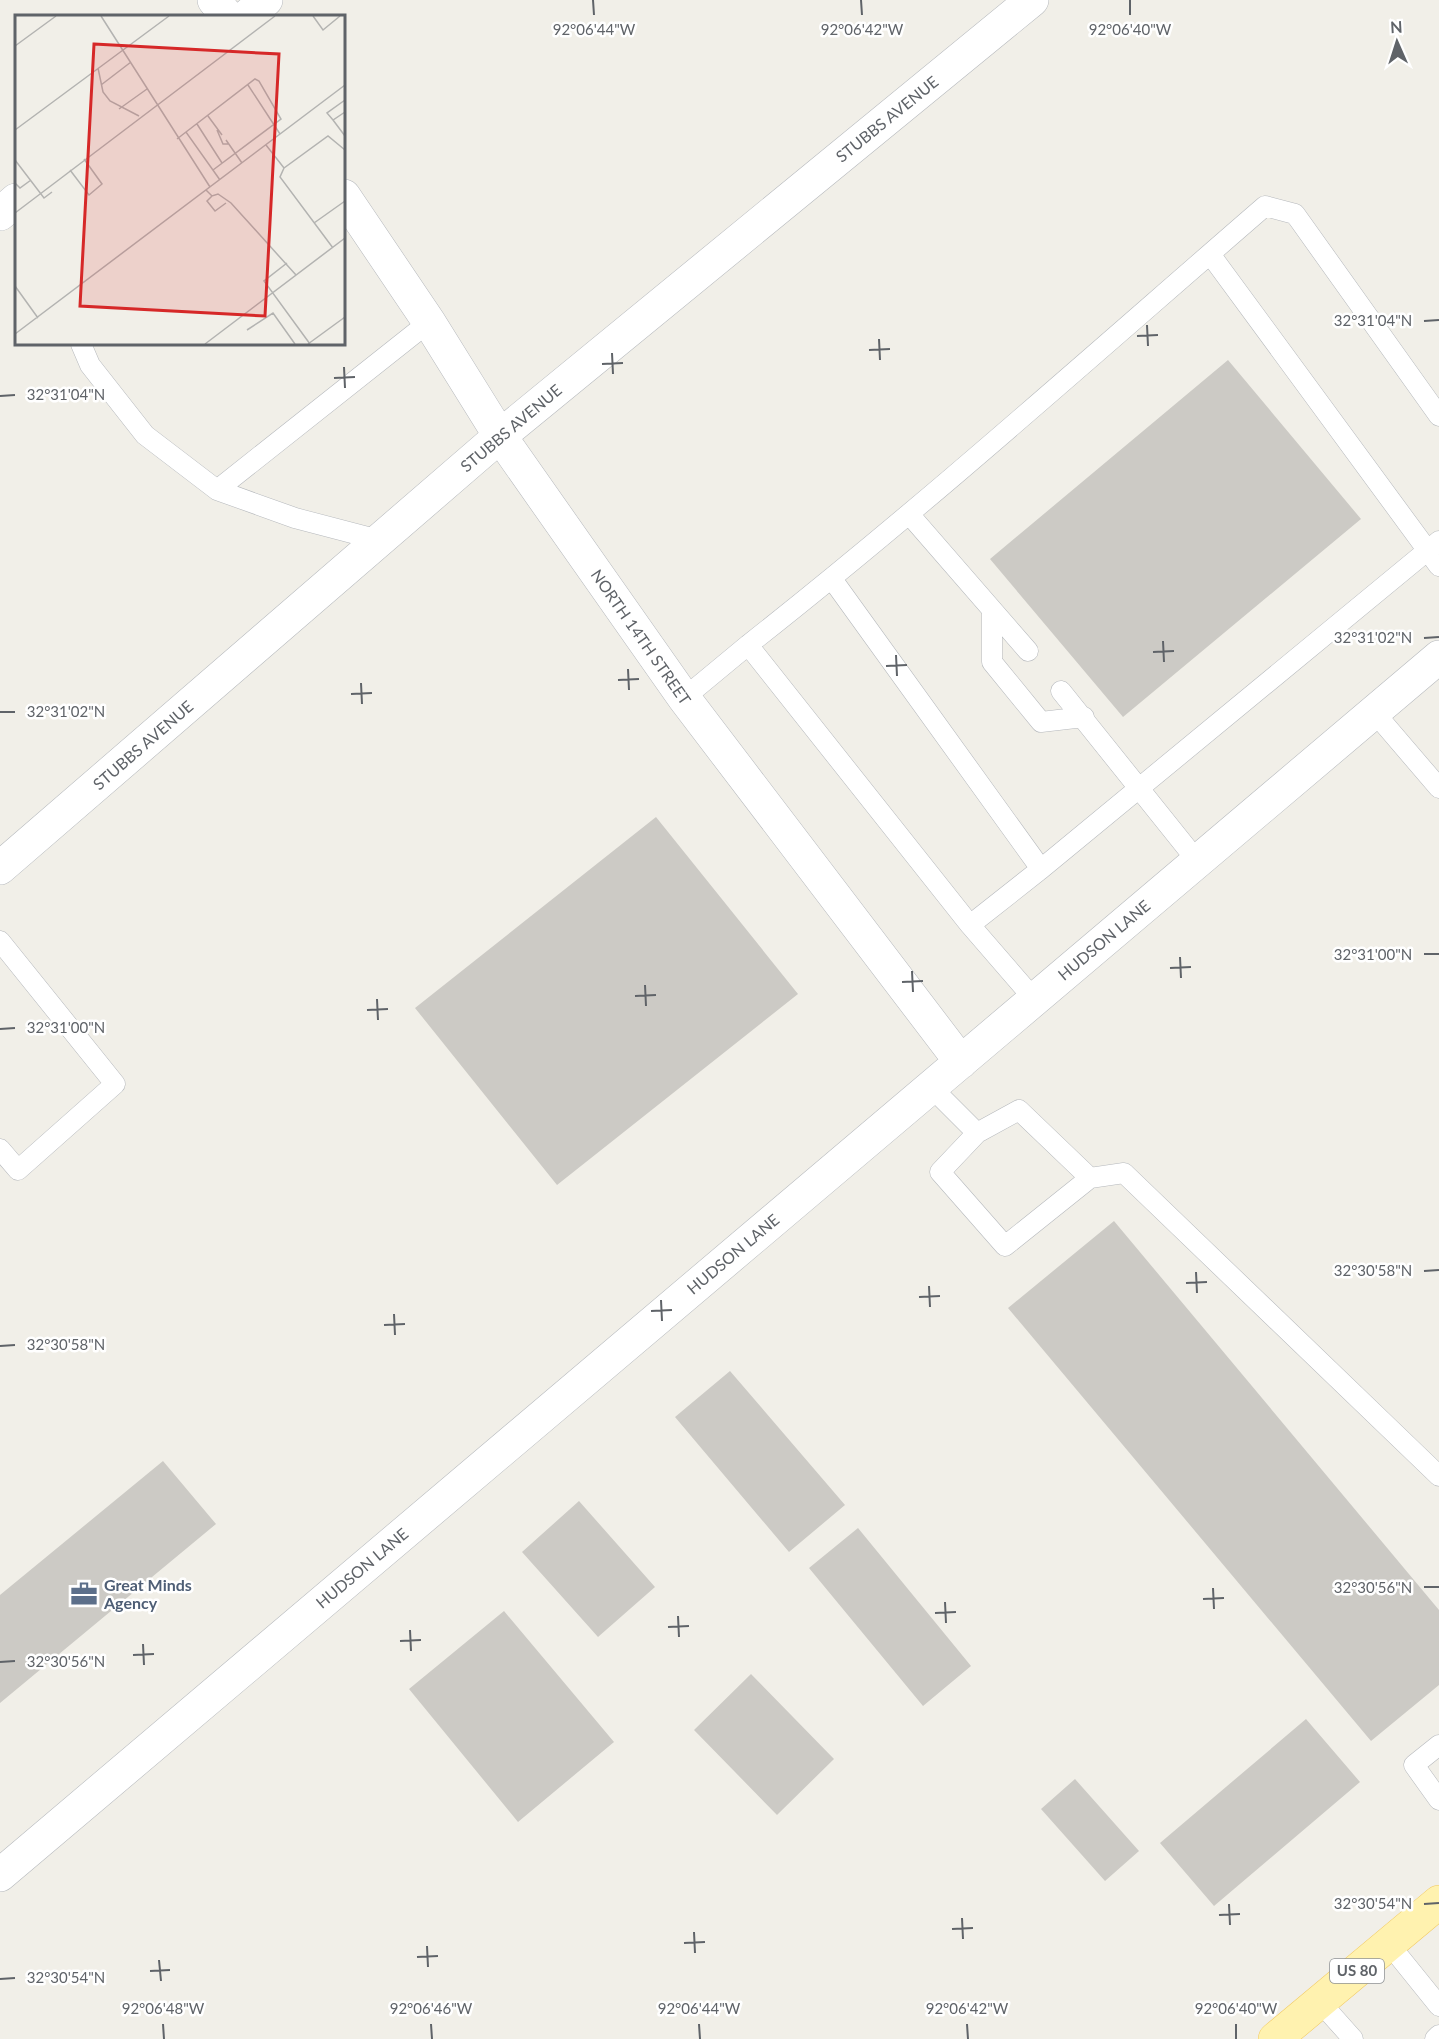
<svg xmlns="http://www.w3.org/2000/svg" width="1439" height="2039" viewBox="0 0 1439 2039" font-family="Lato,sans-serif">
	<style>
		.building { fill: #cccac5 }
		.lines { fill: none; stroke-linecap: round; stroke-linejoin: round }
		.lane-casing { stroke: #b5b8bc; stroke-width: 21 }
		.street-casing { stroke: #b5b8bc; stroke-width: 34 }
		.primary-casing { stroke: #f2c960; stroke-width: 34 }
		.lane { stroke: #fff; stroke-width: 20 }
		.street { stroke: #fff; stroke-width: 33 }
		.primary { stroke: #fff2af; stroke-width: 33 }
		.ticks { fill: none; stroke: #5f6368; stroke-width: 2 }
		.labels { text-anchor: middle; stroke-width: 5; stroke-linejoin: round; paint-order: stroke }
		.shield { fill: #fff; stroke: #8f9295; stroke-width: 1.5 }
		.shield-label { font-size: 15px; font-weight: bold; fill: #5f6368 }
		.street-label { font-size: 16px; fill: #5f6368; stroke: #fff }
		.service-label { font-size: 16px; font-weight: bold; fill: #4e5e75; stroke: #fff; text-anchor: start }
		.inset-road { fill: none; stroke: #b3b3b1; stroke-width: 1.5 }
		.view { fill: #d62828; fill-opacity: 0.15; stroke: #d62828; stroke-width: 3 }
		.inset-edge { fill: none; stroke: #5f6368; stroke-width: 3 }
		.ticks-label { font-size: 15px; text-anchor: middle; fill: #5f6368; stroke: #fff; stroke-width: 5; stroke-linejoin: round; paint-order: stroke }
	</style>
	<rect width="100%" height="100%" fill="#f1efe8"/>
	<path class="building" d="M1228,360L1361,519L1123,717L990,559Z
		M656,817L798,994L557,1185L415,1008Z
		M1114,1221L1439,1610V1685L1371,1741L1008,1308Z
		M730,1371L845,1505L789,1552L675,1417Z
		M163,1461L216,1524L0,1703V1595Z
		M579,1501L655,1587L598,1637L522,1552Z
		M858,1528L971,1666L923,1706L809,1568Z
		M504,1611L614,1742L518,1822L409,1689Z
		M751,1674L834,1759L777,1815L694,1730Z
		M1306,1719L1360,1782L1214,1906L1160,1843Z
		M1075,1779L1139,1851L1105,1881L1041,1809Z"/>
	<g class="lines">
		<defs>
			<path id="lane" d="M1210,254L1439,566
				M81,344L90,365L145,435L217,490L295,518L379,540
				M217,490L429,322
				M909,514L1028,651
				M832,579L1041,869
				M992,610V662L1041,722L1084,717
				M748,645C926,505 1094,354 1265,206L1295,214L1439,416
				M1061,691L1198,862
				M684,698L748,645L970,925L1034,999
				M1374,712L1439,788
				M970,925L1041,869L1439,541
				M0,941L115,1084L18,1170L0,1149
				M931,1087L977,1133L1019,1110L1090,1178L1124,1173L1439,1476
				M977,1133L940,1172L1005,1246L1090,1178
				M1439,1745L1414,1765L1439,1800
				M1389,1944L1439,2006
				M1320,2002L1353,2039
				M1435,2039L1439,2035"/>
			<path id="street" d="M214,0L227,16
				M247,16L266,0
				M344,196L429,322L500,436L684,698L961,1062
				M0,214L16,200
				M0,868L500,436L1032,0
				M0,1875L1439,657"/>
			<path id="primary" d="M1275,2039L1439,1902"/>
		</defs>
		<use href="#lane" class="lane-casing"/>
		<use href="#street" class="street-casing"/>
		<use href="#primary" class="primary-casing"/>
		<use href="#lane" class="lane"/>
		<use href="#street" class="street"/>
		<use href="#primary" class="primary"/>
	</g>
	<path class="ticks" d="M593,0L594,15M861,0L862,15M1130,0V15M1424,321L1439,320M1147,325L1148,346M1137,336L1158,335M879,339L880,360M869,350L890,349M612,353L613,374M602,364L623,363M344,367L345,388M334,378L355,377M0,396L15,395M1424,638L1439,637M1163,641L1164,662M1153,652L1174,651M896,655L897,676M886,666L907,665M628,669L629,690M618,680L639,679M361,683L362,704M351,694L372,693M0,712H15M1424,954H1439M1180,957L1181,978M1170,968L1191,967M912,971L913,992M902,982L923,981M645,985L646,1006M635,996L656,995M377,999L378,1020M367,1010L388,1009M0,1029L15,1028M1424,1271L1439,1270M1196,1272L1197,1293M1186,1283L1207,1282M929,1286L930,1307M919,1297L940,1296M661,1300L662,1321M651,1311L672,1310M394,1314L395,1335M384,1325L405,1324M0,1346L15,1345M1424,1587H1439M1213,1588L1214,1609M1203,1599L1224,1598M945,1602L946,1623M935,1613L956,1612M678,1616L679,1637M668,1627L689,1626M410,1630L411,1651M400,1641L421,1640M143,1644L144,1665M133,1655L154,1654M0,1662L15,1661M1229,1904L1230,1925M1424,1904L1439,1903M1219,1915L1240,1914M962,1918L963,1939M952,1929L973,1928M694,1932L695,1953M684,1943L705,1942M427,1946L428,1967M417,1957L438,1956M159,1960L161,1981M150,1971L170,1970M0,1979L15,1978M163,2024L164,2039M431,2024L432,2039M699,2024L700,2039M967,2024L968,2039M1236,2024V2039"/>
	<defs>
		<symbol id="office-bare" viewBox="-9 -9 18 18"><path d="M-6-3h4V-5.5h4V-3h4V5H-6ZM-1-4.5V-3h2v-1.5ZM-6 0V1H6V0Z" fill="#5c6f8a" stroke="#fff" stroke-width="2.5" paint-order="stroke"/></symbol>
	</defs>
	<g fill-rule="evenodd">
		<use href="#office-bare" x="65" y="1575" width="38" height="38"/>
	</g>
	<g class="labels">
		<rect class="shield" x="1330" y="1959" width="54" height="24" rx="4.5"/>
		<g class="shield-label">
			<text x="1357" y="1976">US 80</text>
		</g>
		<g class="street-label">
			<text transform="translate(887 119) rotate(-39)" y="6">STUBBS AVENUE</text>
			<text transform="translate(511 428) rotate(-40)" y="6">STUBBS AVENUE</text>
			<text transform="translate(641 637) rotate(55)" y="6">NORTH 14TH STREET</text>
			<text transform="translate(143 745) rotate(-41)" y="6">STUBBS AVENUE</text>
			<text transform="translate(1104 940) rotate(-40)" y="6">HUDSON LANE</text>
			<text transform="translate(733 1254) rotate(-40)" y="6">HUDSON LANE</text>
			<text transform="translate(362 1568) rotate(-40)" y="6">HUDSON LANE</text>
		</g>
		<g class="service-label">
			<text x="104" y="1591">Great Minds<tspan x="104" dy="18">Agency</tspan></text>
		</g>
	</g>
	<g transform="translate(15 15)">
		<rect width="330" height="330" fill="#f1efe8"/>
		<path class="inset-road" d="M86,1L195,172M298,1L308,15L325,1M0,31L41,1M83,53L88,77L95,86L124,101M86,70L116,47M233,70L265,119M330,85L312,98L318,105L330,97M104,94L132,74M193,101L207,120M318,105L330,121M182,109L207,148M0,115L154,1M202,115L208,129H214M171,117L240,64L244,66L266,104L198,155M162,124L171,117L205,165M211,125L227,148M251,130L269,153L313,121L330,135M0,145L29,183L37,177M269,153L265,162L318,233M55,155L74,180L87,169L69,144M0,168L5,173L16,165M191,175L197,181L203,179L216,188L281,260M197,181L192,186L200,196L211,188M0,198L260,1M299,208L330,186M272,248L249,266L295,329M0,271L23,303M232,315L258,298L280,329M0,319L330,70M190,329L330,223M293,329L330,302"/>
		<path class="view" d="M79,29L264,39L250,301L65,291Z"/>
		<rect width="330" height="330" class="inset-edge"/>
	</g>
	<g class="ticks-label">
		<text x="594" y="35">92°06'44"W</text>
		<text x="862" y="35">92°06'42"W</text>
		<text x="1130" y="35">92°06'40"W</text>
		<text x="1373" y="326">32°31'04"N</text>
		<text x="66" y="400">32°31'04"N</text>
		<text x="1373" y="643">32°31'02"N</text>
		<text x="66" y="717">32°31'02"N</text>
		<text x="1373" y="960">32°31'00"N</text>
		<text x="66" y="1033">32°31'00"N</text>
		<text x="1373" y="1276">32°30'58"N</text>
		<text x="66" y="1350">32°30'58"N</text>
		<text x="1373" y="1593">32°30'56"N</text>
		<text x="66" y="1667">32°30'56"N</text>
		<text x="1373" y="1909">32°30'54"N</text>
		<text x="66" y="1983">32°30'54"N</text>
		<text x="163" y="2014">92°06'48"W</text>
		<text x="431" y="2014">92°06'46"W</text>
		<text x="699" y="2014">92°06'44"W</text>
		<text x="967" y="2014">92°06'42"W</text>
		<text x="1236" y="2014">92°06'40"W</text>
	</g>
	<g transform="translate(1397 42) rotate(357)" stroke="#ffffff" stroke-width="4.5" paint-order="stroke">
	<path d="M0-4.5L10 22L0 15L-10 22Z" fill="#5f6368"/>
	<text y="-9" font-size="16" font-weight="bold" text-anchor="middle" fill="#5f6368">N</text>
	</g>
</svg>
